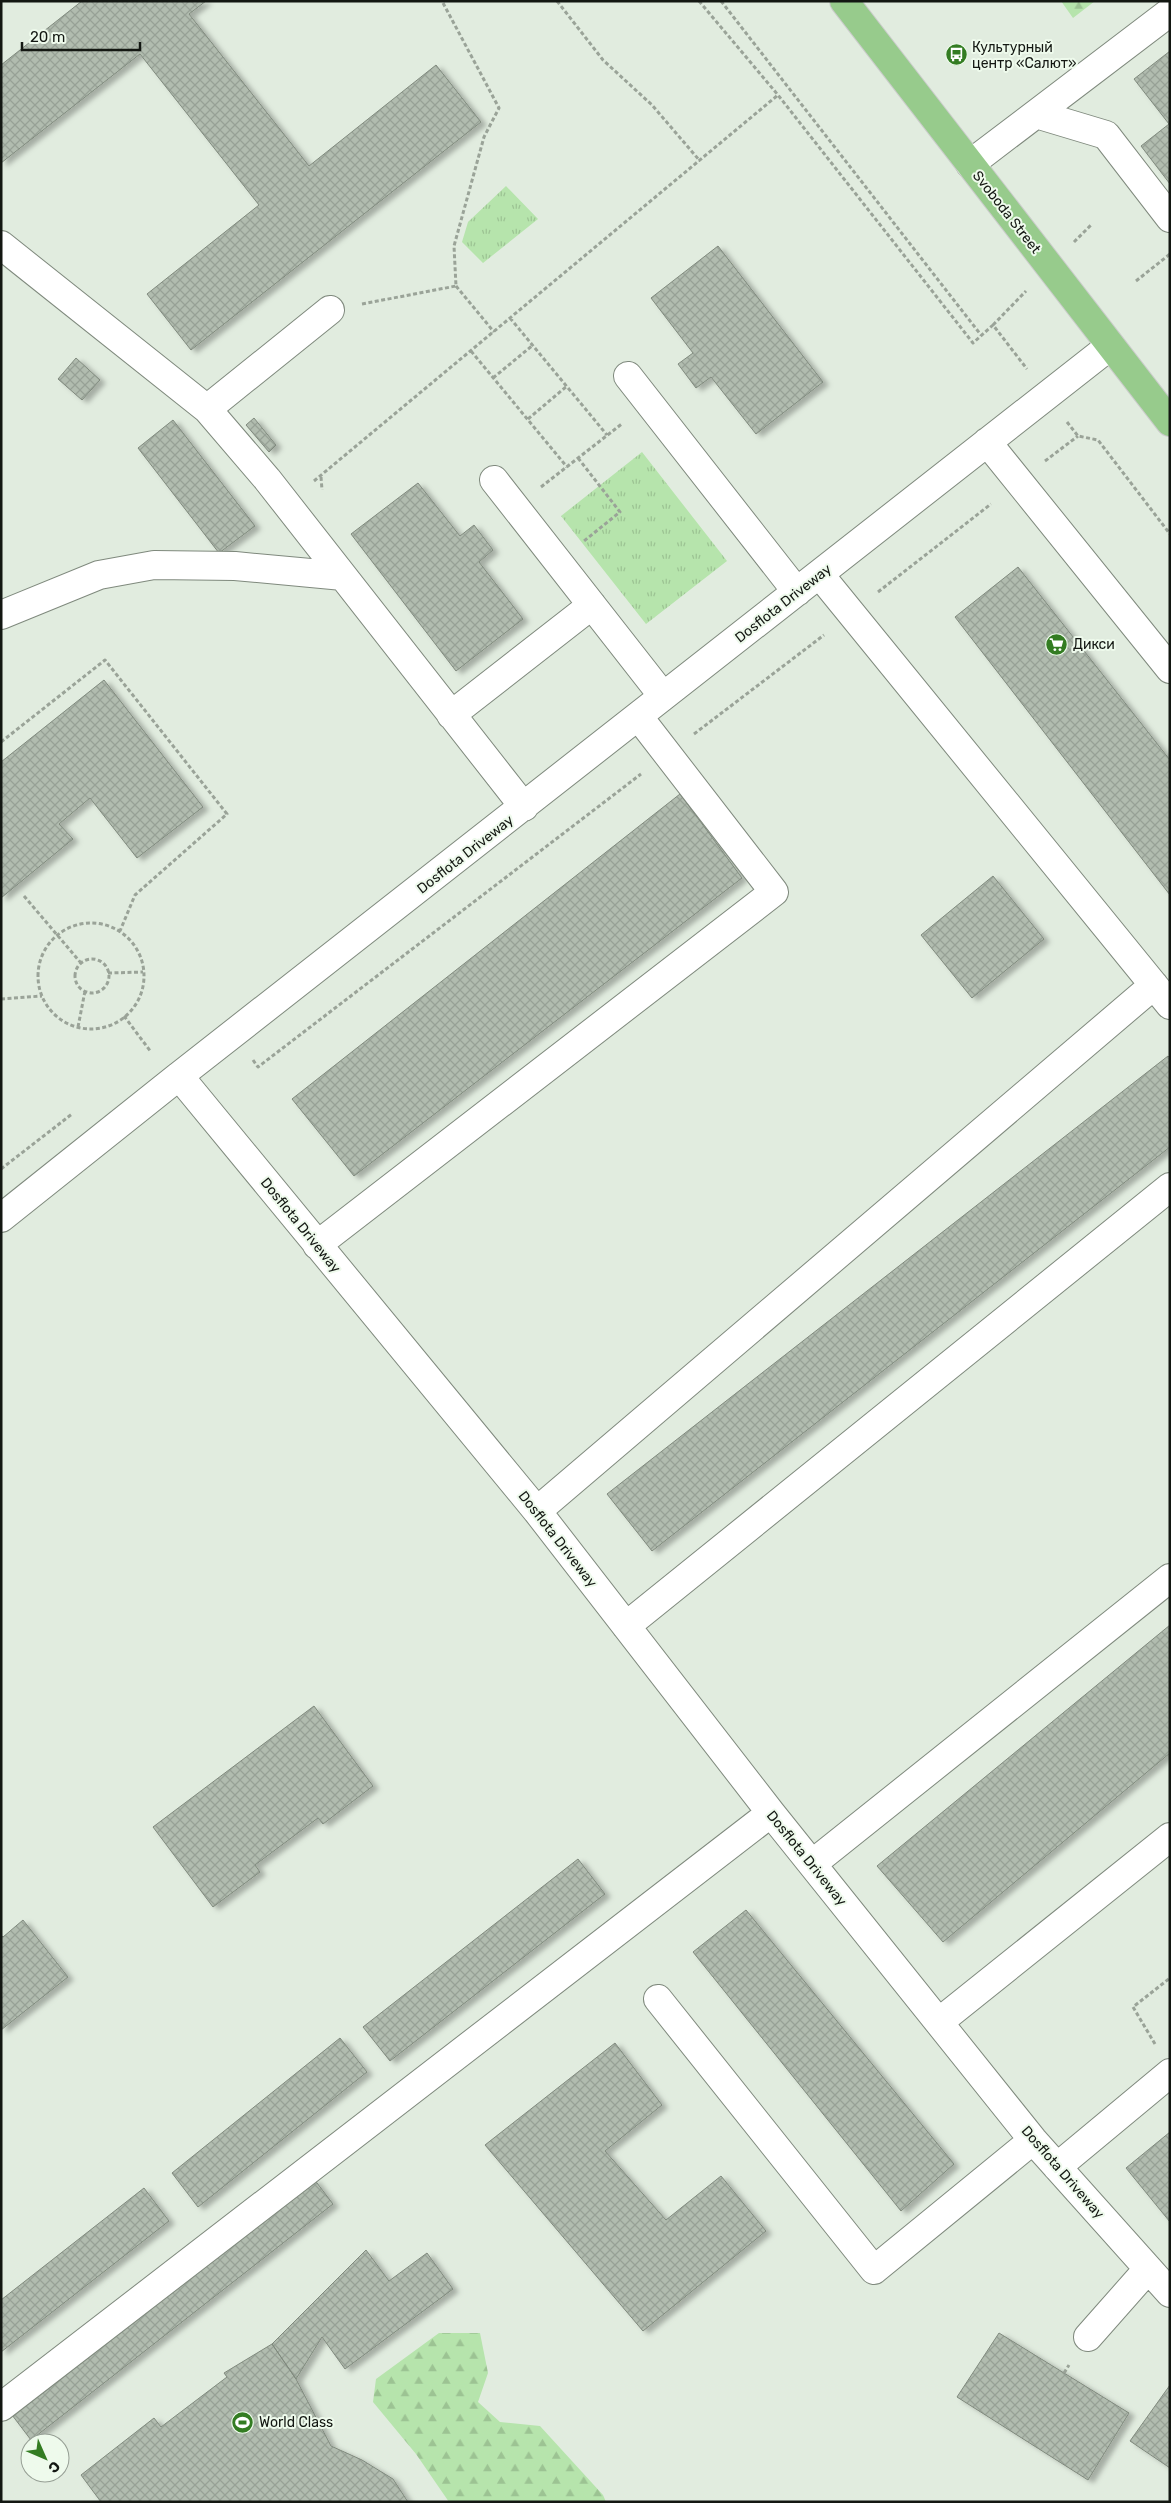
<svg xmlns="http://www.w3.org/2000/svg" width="1171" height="2503" viewBox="0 0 1171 2503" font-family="Rubik,sans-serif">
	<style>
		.grass { fill: url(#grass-tufts) }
		.forest { fill: url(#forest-firs) }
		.building { fill: url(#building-cross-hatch); stroke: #808a7e; filter: url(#shadow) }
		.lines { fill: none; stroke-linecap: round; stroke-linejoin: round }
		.minor-casing { stroke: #7f897d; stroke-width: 30 }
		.major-casing { stroke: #cbcccb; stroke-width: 30 }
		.path { stroke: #9aa398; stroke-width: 3; stroke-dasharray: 4 2.5; stroke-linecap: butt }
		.minor { stroke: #fff; stroke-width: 28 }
		.major { stroke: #97cb8c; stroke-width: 28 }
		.labels { text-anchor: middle; stroke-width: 4; stroke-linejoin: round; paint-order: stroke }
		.poi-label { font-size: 14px; fill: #131712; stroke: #eefaec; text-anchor: start }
		.street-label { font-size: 14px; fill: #131712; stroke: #eefaec }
	</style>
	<defs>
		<pattern id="grass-tufts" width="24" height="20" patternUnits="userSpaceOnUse" patternTransform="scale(1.25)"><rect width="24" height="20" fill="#b6e4ac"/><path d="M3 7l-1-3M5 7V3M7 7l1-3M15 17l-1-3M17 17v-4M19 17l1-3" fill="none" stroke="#9cc393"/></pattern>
		<pattern id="forest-firs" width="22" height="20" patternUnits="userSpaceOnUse" patternTransform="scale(1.25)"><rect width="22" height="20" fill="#b6e4ac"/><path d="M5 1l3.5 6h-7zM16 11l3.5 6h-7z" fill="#9cc393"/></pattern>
		<pattern id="building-cross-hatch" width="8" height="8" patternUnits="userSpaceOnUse" patternTransform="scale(1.25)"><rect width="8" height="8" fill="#b1bcaf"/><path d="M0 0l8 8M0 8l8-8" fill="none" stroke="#97a196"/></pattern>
		<filter id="shadow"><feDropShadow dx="5.5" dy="3" stdDeviation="2.5" flood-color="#0004"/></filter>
	</defs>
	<rect width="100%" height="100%" fill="#e1ecdf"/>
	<path class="grass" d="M506,186L538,219L483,263L462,242L468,222Z
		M642,452L727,561L646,624L561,516Z"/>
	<path class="forest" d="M1061,1H1095L1073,18Z
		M439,2333H480L488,2373L478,2402L500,2422L540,2426L603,2495L606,2502H449L416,2454L373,2402L376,2379Z"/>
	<path class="building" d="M82,1H206L189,14L309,166L436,65L481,122L191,350L147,294L259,205L140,54L1,163V65Z
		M1170,51V184L1141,146L1169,124L1134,79Z
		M718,246L823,382L756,434L711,377L696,388L678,364L693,353L651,298Z
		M76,358L100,380L82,400L58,379Z
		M254,418L276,445L269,452L246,425Z
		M173,420L255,526L219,553L138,448Z
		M418,483L460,536L474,525L493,550L479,562L523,619L456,671L351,534Z
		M1018,567L1170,760V895L955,617Z
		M104,680L203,807L137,858L90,798L59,824L73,839L1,898V762Z
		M680,794L742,878L354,1176L292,1099Z
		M993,876L1044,939L972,998L921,935Z
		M1168,1056L1170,1058V1147L652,1551L607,1494Z
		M1170,1625V1753L943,1942L877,1866Z
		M314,1706L373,1786L323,1824L318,1818L255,1865L260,1872L213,1907L153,1827Z
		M578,1859L605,1894L390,2061L363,2027Z
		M746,1910L954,2164L901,2211L693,1952Z
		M23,1920L68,1977L1,2030V1935L3,1937Z
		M340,2038L367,2072L198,2207L172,2173Z
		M615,2043L662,2105L605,2151L666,2220L721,2176L766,2231L643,2331L485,2145Z
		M1170,2132V2222L1126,2168Z
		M314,2179L333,2204L31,2440L12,2415Z
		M144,2188L169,2221L1,2352V2300Z
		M366,2250L389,2281L427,2253L453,2289L345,2369L322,2337L296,2379L272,2344Z
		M999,2333L1129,2413L1088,2480L957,2397Z
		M272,2344L296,2379L331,2446L362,2460L393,2479L408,2502H101L81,2475L154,2418L161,2427L227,2377L224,2373Z
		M1170,2385V2468L1130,2441Z"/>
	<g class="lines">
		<defs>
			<path id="minor" d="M1036,114L1106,135L1170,218
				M970,164L1170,12
				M1,245L207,409L267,479L524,807
				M1110,346L179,1076L537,1511L771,1813L1033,2140L1170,2293
				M628,376L797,592
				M207,409L330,310
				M987,442L1170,669
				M494,480L663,696
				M820,575L1170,1005
				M1,615L99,575L154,565L235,566L343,576
				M451,715L592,605
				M1,1218L179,1076
				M317,1245L774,892L638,716
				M537,1511L1154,985
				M626,1626L1170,1187
				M812,1864L1170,1578
				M658,1999L874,2270L1033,2140
				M939,2022L1170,1837
				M1057,2167L1170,2073
				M1088,2337L1148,2269
				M1,2407L771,1813"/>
			<path id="major" d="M844,1L1170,422"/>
		</defs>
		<use href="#minor" class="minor-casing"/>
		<use href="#major" class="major-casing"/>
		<path class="path" d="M557,1L603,60L652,105L700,161
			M699,1L778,95L973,343L993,325L1027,369
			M721,1L981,335
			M1074,242L1091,225
			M1136,281L1170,254
			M456,286L494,332
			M362,304L456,286L454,246L484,137L499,108L442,1
			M510,318L607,435
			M993,325L1026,291
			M471,351L567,467
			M493,378L533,345
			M528,419L567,386
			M1067,422L1078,436L1098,440L1170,534
			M578,458L620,512L584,541
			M1045,461L1078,436
			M321,477L322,490
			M314,481L778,95
			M541,487L623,423
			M878,592L991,504
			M694,734L824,635
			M1,742L105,660L227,814L135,895L120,931
			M24,896L81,963
			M38 976a53 53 0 1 1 106 0a53 53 0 1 1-106 0Z
			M75 976a17 17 0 1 1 34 0a17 17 0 1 1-34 0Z
			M108,973L143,972
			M1,999L42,996
			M124,1016L151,1052
			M78,1027L85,991
			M253,1060L258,1067L641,774
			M1,1169L72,1114
			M1155,2044L1133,2007L1170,1978
			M1064,2373L1069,2365"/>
		<use href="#minor" class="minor"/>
		<use href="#major" class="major"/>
	</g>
	<defs>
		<symbol id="bus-disc" viewBox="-11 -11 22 22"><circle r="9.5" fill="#337c22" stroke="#eefaec"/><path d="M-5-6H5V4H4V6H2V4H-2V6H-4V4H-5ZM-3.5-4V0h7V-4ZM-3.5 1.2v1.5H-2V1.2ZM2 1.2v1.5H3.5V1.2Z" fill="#fff"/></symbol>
		<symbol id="supermarket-disc" viewBox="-11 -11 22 22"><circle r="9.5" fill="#337c22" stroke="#eefaec"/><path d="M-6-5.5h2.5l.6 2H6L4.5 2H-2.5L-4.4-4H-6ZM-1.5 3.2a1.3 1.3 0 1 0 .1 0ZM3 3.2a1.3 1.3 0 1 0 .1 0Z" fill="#fff"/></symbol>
		<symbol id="stadium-disc" viewBox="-11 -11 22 22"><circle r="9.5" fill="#337c22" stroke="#eefaec"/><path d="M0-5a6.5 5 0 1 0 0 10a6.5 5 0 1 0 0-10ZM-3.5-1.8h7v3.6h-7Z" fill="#fff"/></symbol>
	</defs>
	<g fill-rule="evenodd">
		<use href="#bus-disc" x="944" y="42" width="25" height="25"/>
		<use href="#supermarket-disc" x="1044" y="632" width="25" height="25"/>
		<use href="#stadium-disc" x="230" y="2410" width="25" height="25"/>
	</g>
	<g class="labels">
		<g class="poi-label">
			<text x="972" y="52">Культурный<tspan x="972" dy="16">центр «Салют»</tspan></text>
			<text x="1073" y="649">Дикси</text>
			<text x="259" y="2427">World Class</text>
		</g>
		<g class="street-label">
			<text transform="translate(1007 212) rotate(52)" y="5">Svoboda Street</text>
			<text transform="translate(783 603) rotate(-38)" y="5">Dosflota Driveway</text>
			<text transform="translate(465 854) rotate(-38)" y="5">Dosflota Driveway</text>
			<text transform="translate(301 1225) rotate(51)" y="5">Dosflota Driveway</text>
			<text transform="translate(558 1539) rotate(52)" y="5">Dosflota Driveway</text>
			<text transform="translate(807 1858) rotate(51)" y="5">Dosflota Driveway</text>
			<text transform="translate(1063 2172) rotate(49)" y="5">Dosflota Driveway</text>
		</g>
	</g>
	<rect width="1171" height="2503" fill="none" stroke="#131712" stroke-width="5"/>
	<g transform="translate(45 2458) rotate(135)"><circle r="24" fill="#eefaec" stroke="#969f95"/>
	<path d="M0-4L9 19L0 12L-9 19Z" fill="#337c22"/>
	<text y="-8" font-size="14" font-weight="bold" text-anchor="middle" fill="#131712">С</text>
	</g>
	<path d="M22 42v8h118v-8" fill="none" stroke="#131712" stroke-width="2.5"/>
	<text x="30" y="42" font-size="15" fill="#131712" stroke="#eefaec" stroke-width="4" paint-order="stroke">20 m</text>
</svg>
